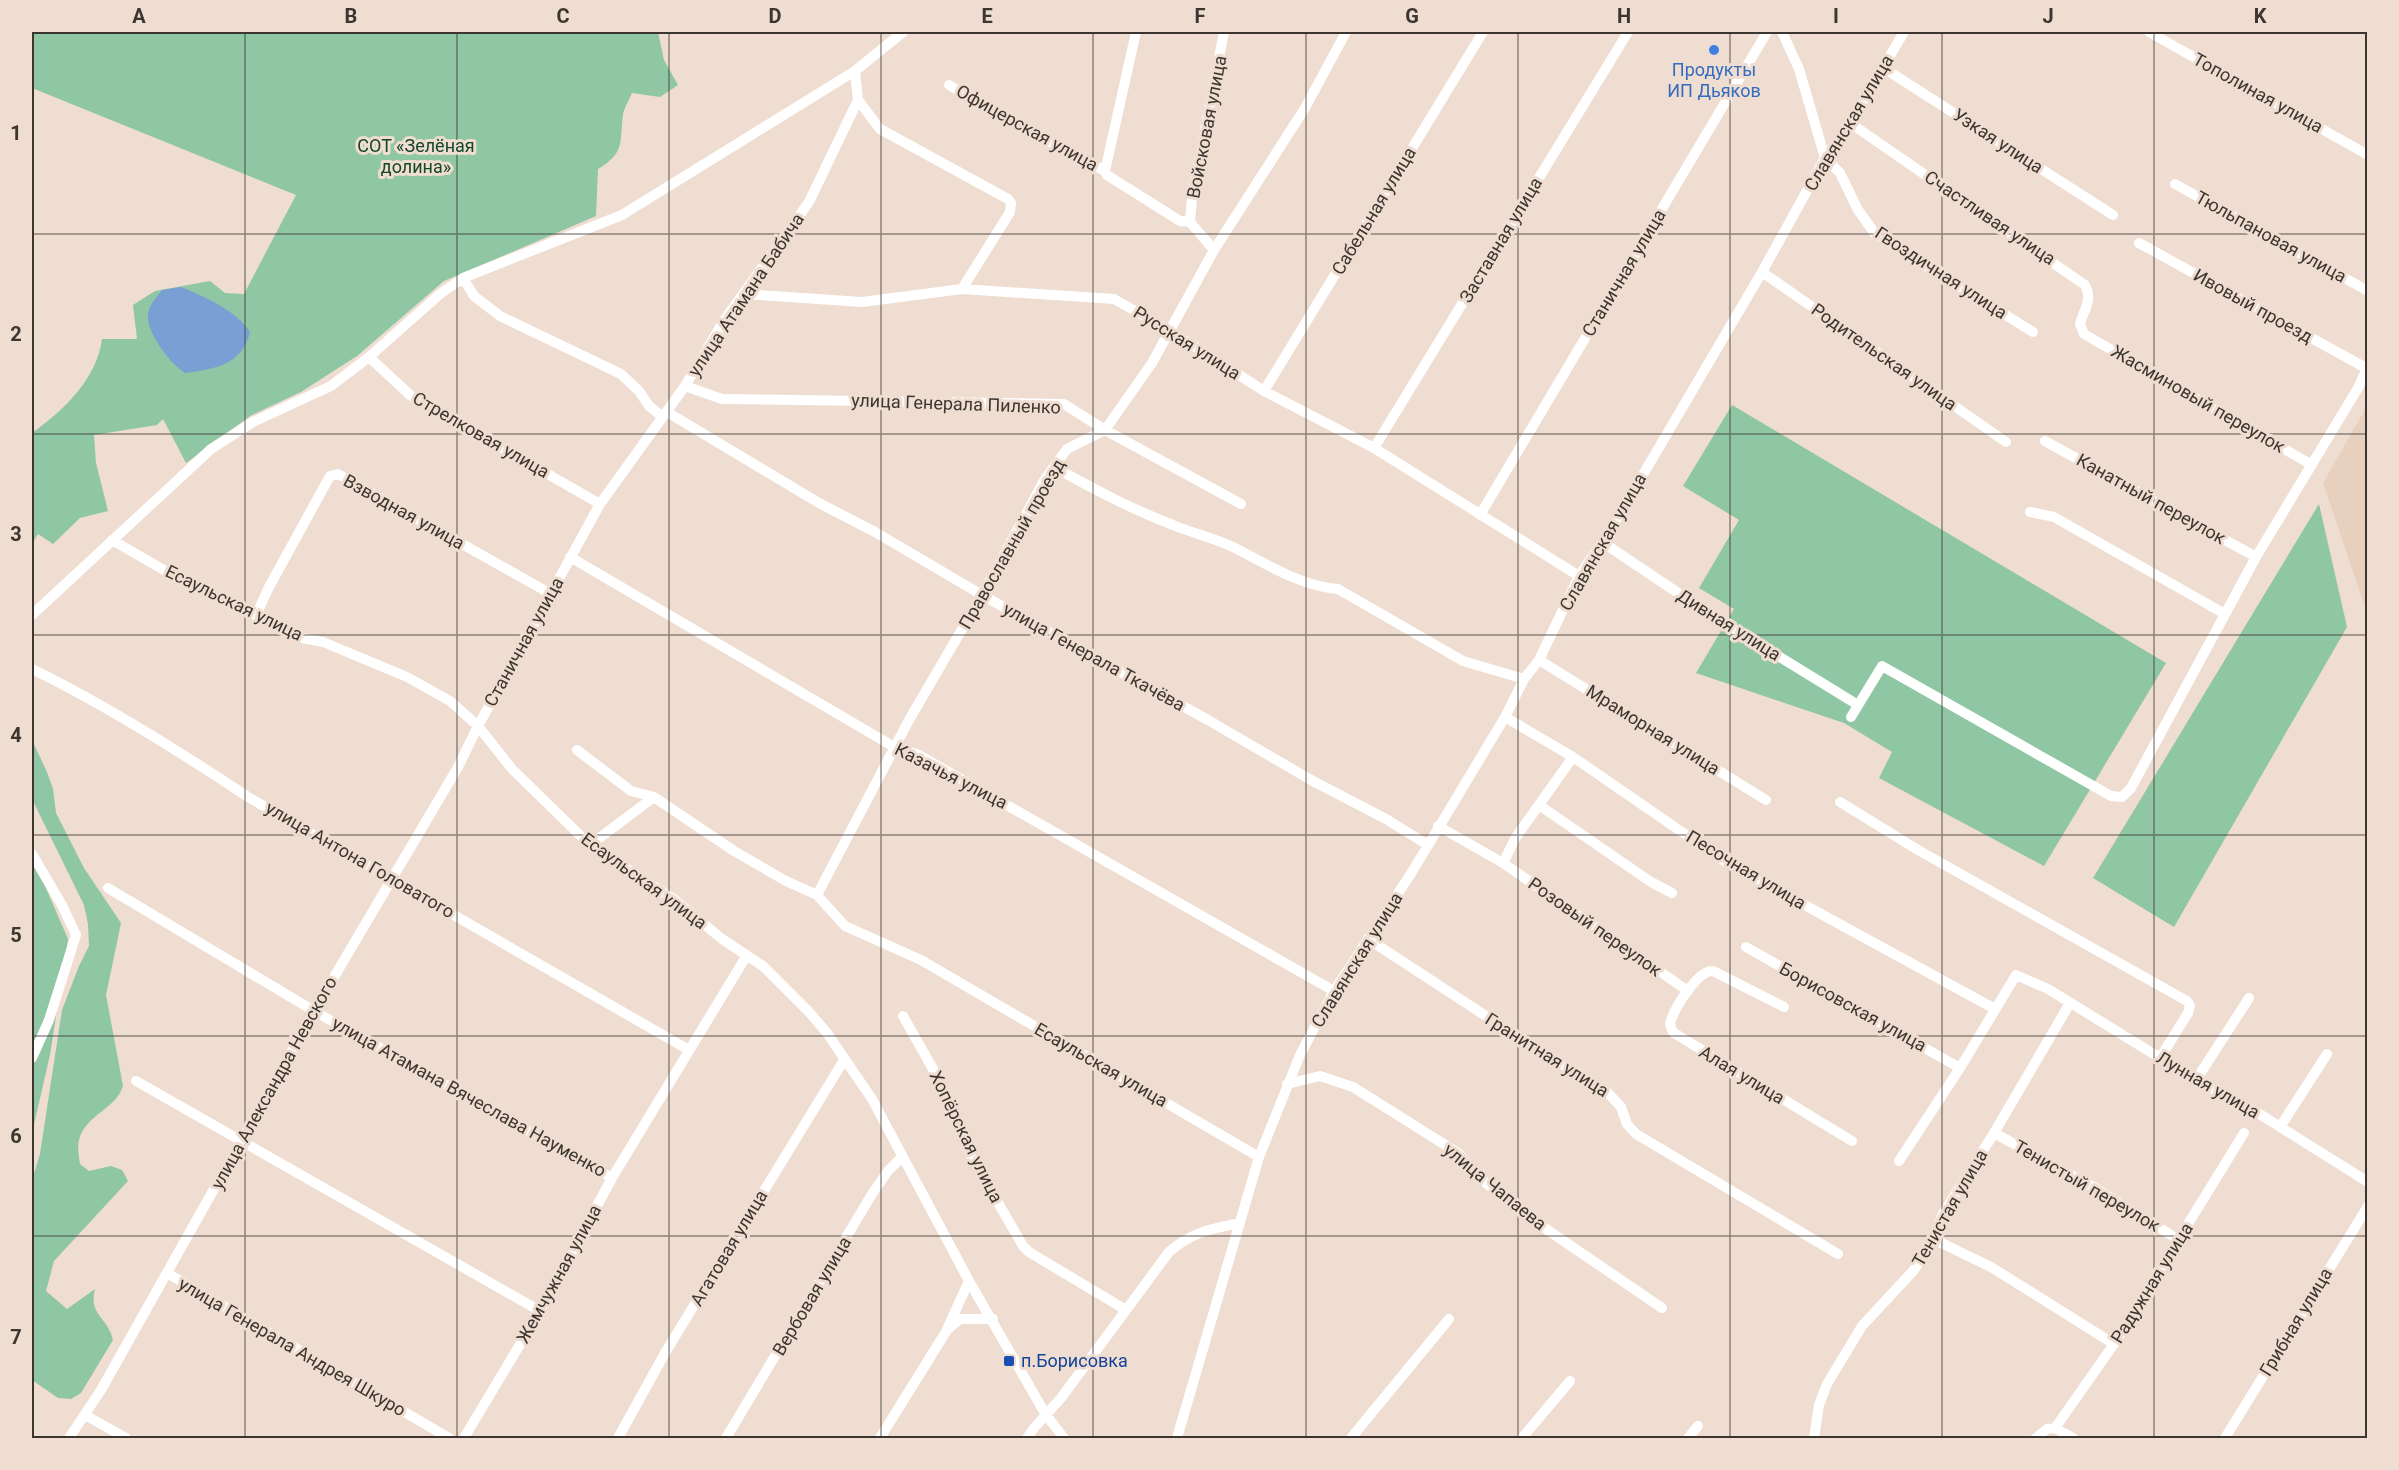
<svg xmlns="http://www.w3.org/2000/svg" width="2399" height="1470" viewBox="0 0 2399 1470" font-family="Roboto,sans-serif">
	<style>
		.built { fill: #e7d0be }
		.green { fill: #8fc6a3 }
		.water { fill: #7a9fd5 }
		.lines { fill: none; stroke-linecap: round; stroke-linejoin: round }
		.minor { stroke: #fff; stroke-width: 10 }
		.grid { fill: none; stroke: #3c3530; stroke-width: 1.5; stroke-opacity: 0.55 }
		.shop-dot { fill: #3f7fe0; stroke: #eeddd0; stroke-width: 2 }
		.transit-dot { fill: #1a4fb4; stroke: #eeddd0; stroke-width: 2 }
		.labels { text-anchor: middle; stroke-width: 6; stroke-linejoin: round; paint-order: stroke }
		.shop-label { font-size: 18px; fill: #366cbe; stroke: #eeddd0 }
		.street-label { font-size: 18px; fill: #3c3530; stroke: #eeddd0 }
		.park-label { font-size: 18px; fill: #13462b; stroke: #eeddd0 }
		.transit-label { font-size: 18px; fill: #164399; stroke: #eeddd0; text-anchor: start }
		.neatline { fill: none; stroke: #3c3530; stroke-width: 2 }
		.grid-label { font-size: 20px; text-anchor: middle; font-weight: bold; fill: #3c3530 }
	</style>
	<rect width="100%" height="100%" fill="#eeddd0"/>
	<path class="built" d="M2367,406V607L2364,604L2323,483Z"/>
	<path class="green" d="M32,32H658L664,60L678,85L660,97L632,93C629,100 624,108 623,115C619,143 626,152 598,169L596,216L444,281L357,356L301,392L250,416L186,463L163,419L157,425L94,435L96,463L108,511L80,518L53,544L38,534L32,544V433C63,411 97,379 102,339H137L133,305L155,291L210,281L225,293L244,294L296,195L32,88Z
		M1732,405L2166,663L2044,866L1879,778L1892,752L1844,723L1696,673L1734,609L1699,588L1739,520L1683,486Z
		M2319,504L2347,627L2174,927L2093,878Z
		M32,740L47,772L53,789L56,813L84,868L121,923L106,995L123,1086C116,1109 85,1115 79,1140C77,1147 79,1157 80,1164L89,1171L111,1166L122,1170L128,1181L54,1261L46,1291L67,1309L95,1289C88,1315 108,1317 113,1340L81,1393L71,1399L58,1398L32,1380V1180L40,1154L62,1010L79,966L89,946L88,924L84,905L32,799Z
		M32,856L68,939L50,1055L32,1133Z"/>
	<path class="water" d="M181,287C204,296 237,311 250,332C242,365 215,369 185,373C171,364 146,333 148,314C149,305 157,297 162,290Z"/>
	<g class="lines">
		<path class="minor" d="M1782,32L1799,69L1825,158L1840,173L1858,210L1876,235L2033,332
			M2149,32L2368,155
			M1882,67L2113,215
			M949,85L1055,146L1105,171L1107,175L1180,221L1190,222
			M858,100L880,129L1008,199L1011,203L1010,212L962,289
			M1850,123L2085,285C2093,300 2084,309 2080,324L2084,334L2312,465
			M1105,171L1136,32
			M2175,184L2368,291
			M2139,243L2366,368
			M1214,250L1190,222L1192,197L1224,32
			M1762,272L2006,442
			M463,278L474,296L500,316L621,374L639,391L649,406L663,417
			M744,294L862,302L962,289L1114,299L1169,330L1264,391L1374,448L1579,576
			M369,357L410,395L600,504
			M685,386L722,399L1064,404L1105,430L1241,504
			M1264,391L1483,32
			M667,412L819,503L875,532L982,595L1208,720L1311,780L1386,819L1428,845
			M2045,441L2256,557
			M1374,448L1628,32
			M1054,467C1092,488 1131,509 1173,525C1192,533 1214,538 1233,547C1267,564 1300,586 1338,589L1463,661L1524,679
			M2030,512L2054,517L2225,614
			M1480,515L1767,32
			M112,540L181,580L302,638L323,642L407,677L450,701L478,726L512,769L590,845L675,900L722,939L763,966L809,1012L827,1033L872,1099L969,1281L1046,1415L1064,1438
			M1602,542L1705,611L1858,705
			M570,557L896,748L917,754L1334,991
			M32,615L211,449L253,422L331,386L369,357L440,294L463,278L622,215L855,71L903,32
			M256,615L269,587L330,476L338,474L551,594
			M1539,660L1766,800
			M32,669C106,705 179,751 248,797L689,1050
			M1505,717L1573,757L1724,861L1995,1009
			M1851,717L1882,666L2111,796L2122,797L2131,788L2256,557L2358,388L2368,366
			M577,750L631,791L654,797L734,851L786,881L817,895L845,926L921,960L1259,1157
			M1840,802L1918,850L2187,1001L2190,1006L2188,1013L2160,1058
			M1539,805L1651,882L1672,893
			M1438,826L1503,863L1516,837L1573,757
			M590,845L654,797
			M32,854L62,905L76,935L49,1020L32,1058
			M1503,863L1688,991
			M108,888L314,1011L612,1178
			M817,895L909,720L982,595L1045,479L1067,449L1105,430L1152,363L1214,250L1305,108L1346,32
			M1368,939L1515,1035L1607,1092L1621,1107L1627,1124L1636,1134L1838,1254
			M1746,947L1960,1068
			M1784,1007L1713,971C1698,970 1676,1006 1671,1020C1669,1025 1671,1029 1674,1033L1852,1141
			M903,1016L942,1085L971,1156L1023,1246L1029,1252L1126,1310
			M2196,1080L2249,998
			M136,1081L540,1311
			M1287,1084L1320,1076L1353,1087L1458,1153L1481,1179L1527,1216L1662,1308
			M2280,1127L2327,1054
			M1994,1133L2095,1188L2179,1240
			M1899,1161L1960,1068L2016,975L2048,989L2196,1080L2258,1113L2368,1182
			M1933,1239L1991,1267L2114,1344
			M167,1273L449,1438
			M948,1327L969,1281
			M85,1415L126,1438
			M2055,1428L2114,1344L2244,1133
			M2055,1428L2073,1438
			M69,1438L101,1390L314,1011L458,767L478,726L600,504L685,386L723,322L809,202L858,100L855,71
			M464,1438L540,1311L612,1178L747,955
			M618,1438L665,1353L844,1060
			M726,1438L872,1194L888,1171L902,1157
			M880,1438L947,1330L960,1319H993
			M1027,1438L1034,1428L1061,1398L1169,1252C1192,1232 1211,1229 1240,1223
			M1177,1438L1259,1157L1300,1055L1334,991L1412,872L1505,717L1524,679L1539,660L1579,576L1614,524L1762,272L1825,158L1850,123L1904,32
			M1351,1438L1449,1319
			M1522,1438L1570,1381
			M1688,1438L1698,1426
			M1814,1438L1819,1405L1827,1384L1862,1326L1913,1271L1927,1251L1943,1214L1994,1133L2070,1003
			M2036,1438L2047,1429L2055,1428
			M2225,1438L2368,1206"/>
	</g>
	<path class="grid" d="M245,32V1438M457,32V1438M669,32V1438M881,32V1438M1093,32V1438M1306,32V1438M1518,32V1438M1730,32V1438M1942,32V1438M2154,32V1438M32,234H2368M32,434H2368M32,635H2368M32,835H2368M32,1036H2368M32,1236H2368"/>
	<circle class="shop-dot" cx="1714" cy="50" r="6"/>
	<rect class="transit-dot" x="1003" y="1355" width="12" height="12" rx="3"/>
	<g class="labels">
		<g class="shop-label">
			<text x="1714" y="76">Продукты<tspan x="1714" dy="21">ИП Дьяков</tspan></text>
		</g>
		<g class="street-label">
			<text transform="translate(2258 93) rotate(29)" y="6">Тополиная улица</text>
			<text transform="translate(1849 123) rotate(-59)" y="6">Славянская улица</text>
			<text transform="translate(1207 127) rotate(-79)" y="6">Войсковая улица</text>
			<text transform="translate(1027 128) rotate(29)" y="6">Офицерская улица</text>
			<text transform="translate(1998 141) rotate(33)" y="6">Узкая улица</text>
			<text transform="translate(1374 211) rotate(-59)" y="6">Сабельная улица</text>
			<text transform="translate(1990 218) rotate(34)" y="6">Счастливая улица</text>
			<text transform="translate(2271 237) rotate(29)" y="6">Тюльпановая улица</text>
			<text transform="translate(1501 240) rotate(-59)" y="6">Заставная улица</text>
			<text transform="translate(1624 273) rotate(-59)" y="6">Станичная улица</text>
			<text transform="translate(1941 273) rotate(33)" y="6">Гвоздичная улица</text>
			<text transform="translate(746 295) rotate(-56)" y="6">улица Атамана Бабича</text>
			<text transform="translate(2253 306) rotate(29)" y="6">Ивовый проезд</text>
			<text transform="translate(1187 343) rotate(32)" y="6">Русская улица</text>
			<text transform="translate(1884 357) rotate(35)" y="6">Родительская улица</text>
			<text transform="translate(2198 399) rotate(30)" y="6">Жасминовый переулок</text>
			<text transform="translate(956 404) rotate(2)" y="6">улица Генерала Пиленко</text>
			<text transform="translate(481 435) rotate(30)" y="6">Стрелковая улица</text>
			<text transform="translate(2151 499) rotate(29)" y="6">Канатный переулок</text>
			<text transform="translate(404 512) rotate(29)" y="6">Взводная улица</text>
			<text transform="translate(1603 542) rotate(-60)" y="6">Славянская улица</text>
			<text transform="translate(1012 544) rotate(-60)" y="6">Православный проезд</text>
			<text transform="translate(234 603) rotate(26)" y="6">Есаульская улица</text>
			<text transform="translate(1729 625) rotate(32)" y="6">Дивная улица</text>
			<text transform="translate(524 642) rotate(-61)" y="6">Станичная улица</text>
			<text transform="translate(1094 657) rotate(29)" y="6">улица Генерала Ткачёва</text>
			<text transform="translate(1653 730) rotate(32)" y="6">Мраморная улица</text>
			<text transform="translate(951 776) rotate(27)" y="6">Казачья улица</text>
			<text transform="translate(360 860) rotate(30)" y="6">улица Антона Головатого</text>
			<text transform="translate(1746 870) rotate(31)" y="6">Песочная улица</text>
			<text transform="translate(644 881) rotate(36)" y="6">Есаульская улица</text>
			<text transform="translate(1595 927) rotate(35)" y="6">Розовый переулок</text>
			<text transform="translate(1357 960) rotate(-58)" y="6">Славянская улица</text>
			<text transform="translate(1853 1007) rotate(29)" y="6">Борисовская улица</text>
			<text transform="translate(1547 1055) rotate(32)" y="6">Гранитная улица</text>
			<text transform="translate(1101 1065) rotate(30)" y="6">Есаульская улица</text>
			<text transform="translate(1742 1075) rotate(31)" y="6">Алая улица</text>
			<text transform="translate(274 1083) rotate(-61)" y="6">улица Александра Невского</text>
			<text transform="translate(2208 1085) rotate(30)" y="6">Лунная улица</text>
			<text transform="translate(469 1097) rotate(29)" y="6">улица Атамана Вячеслава Науменко</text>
			<text transform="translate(966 1137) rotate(64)" y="6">Хопёрская улица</text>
			<text transform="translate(2087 1186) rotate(30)" y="6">Тенистый переулок</text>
			<text transform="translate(1495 1187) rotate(39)" y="6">улица Чапаева</text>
			<text transform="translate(1950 1208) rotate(-60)" y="6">Тенистая улица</text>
			<text transform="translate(729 1248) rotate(-59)" y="6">Агатовая улица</text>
			<text transform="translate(559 1274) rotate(-61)" y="6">Жемчужная улица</text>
			<text transform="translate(2152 1283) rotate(-58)" y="6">Радужная улица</text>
			<text transform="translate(812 1296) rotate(-59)" y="6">Вербовая улица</text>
			<text transform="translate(2296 1322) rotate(-59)" y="6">Грибная улица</text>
			<text transform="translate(292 1347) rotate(30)" y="6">улица Генерала Андрея Шкуро</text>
		</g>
		<g class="park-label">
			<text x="416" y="152">СОТ «Зелёная<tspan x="416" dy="21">долина»</tspan></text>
		</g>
		<g class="transit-label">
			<text x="1021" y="1367">п.Борисовка</text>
		</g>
	</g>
	<rect width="2399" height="1470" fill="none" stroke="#eeddd0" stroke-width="66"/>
	<rect x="33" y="33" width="2333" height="1404" class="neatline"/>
	<g class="grid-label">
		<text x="139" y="23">A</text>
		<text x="351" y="23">B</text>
		<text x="563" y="23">C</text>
		<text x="775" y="23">D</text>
		<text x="987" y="23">E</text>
		<text x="1200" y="23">F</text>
		<text x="1412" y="23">G</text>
		<text x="1624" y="23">H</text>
		<text x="1836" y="23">I</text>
		<text x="2048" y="23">J</text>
		<text x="2260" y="23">K</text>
		<text x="16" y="140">1</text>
		<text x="16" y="341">2</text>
		<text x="16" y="541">3</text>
		<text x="16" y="742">4</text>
		<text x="16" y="942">5</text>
		<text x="16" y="1143">6</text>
		<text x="16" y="1344">7</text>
	</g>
</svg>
